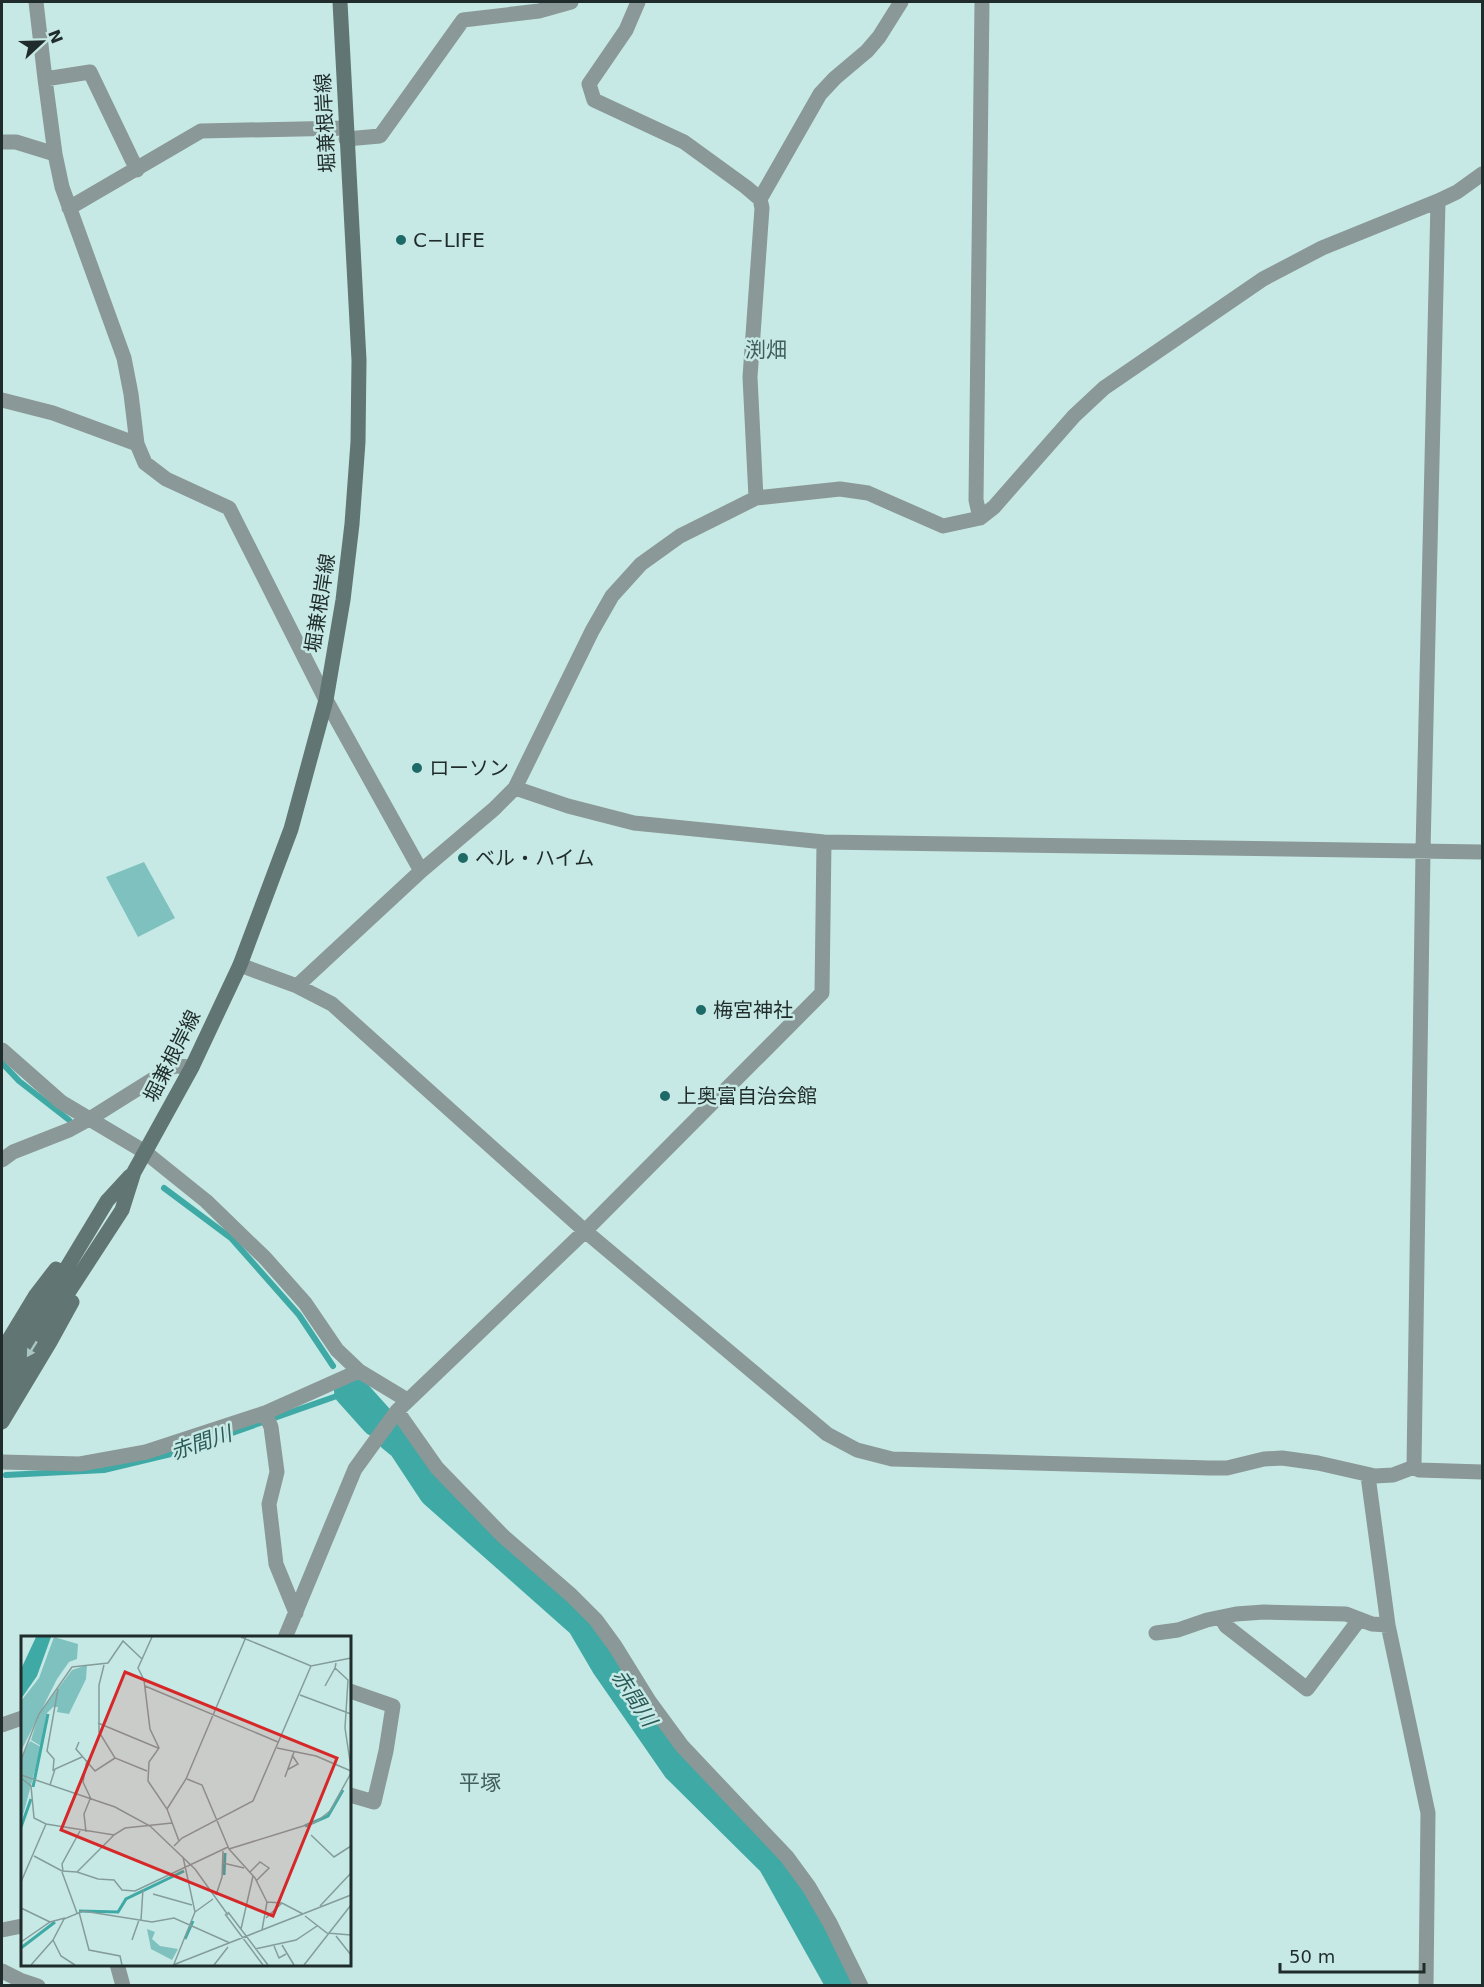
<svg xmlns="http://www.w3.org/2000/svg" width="1484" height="1987" viewBox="0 0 1484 1987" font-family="'DejaVu Sans','Noto Sans JP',sans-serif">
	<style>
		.green { fill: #7fc1be }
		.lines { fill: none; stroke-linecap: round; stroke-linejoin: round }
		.stream { stroke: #3faaa5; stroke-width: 6 }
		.river { stroke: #3faaa5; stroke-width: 34 }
		.minor { stroke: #8a9897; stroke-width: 15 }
		.secondary { stroke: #617573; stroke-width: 15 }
		.oneway { fill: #a8c6c4 }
		.poi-dot { fill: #1e6a67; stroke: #c7e9e6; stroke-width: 2 }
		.labels { text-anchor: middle; stroke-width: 5; stroke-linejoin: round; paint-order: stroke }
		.street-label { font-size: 20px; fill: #1f2c2b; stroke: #c7e9e6 }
		.poi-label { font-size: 20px; fill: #1f2c2b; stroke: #c7e9e6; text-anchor: start }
		.neighbourhood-label { font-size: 21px; fill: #415e5d; stroke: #c7e9e6 }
		.water-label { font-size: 21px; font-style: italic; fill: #2c5a57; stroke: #c7e9e6 }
		.inset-river { fill: none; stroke: #3faaa5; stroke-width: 3 }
		.inset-road { fill: none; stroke: #849d9b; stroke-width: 1.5 }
		.view { fill: #d62828; fill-opacity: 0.15; stroke: #d62828; stroke-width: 3 }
		.inset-edge { fill: none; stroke: #1f2c2b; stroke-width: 3 }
	</style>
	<rect width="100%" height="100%" fill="#c7e9e6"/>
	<path class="green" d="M144,862L175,918L138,937L106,877Z"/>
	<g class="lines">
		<path class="stream" d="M2,1063L19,1081L69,1120
			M164,1188L231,1238L299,1315L333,1366
			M6,1475L104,1470L175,1453L351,1391"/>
		<path class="river" d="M351,1391L377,1420
			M393,1435L404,1444L435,1491L583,1622L607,1663L679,1767L774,1861L844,1986"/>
		<path class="minor" d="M36,2L45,79L55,154L62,187L124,358L131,394L137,444L145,463L166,479L229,508L326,700L421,871
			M638,2L626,30L589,84L594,100L684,142L746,187L760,199
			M45,79L90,72L137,170
			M346,139L380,136L463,20L539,11L571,2
			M2,142H16L55,154
			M69,208L201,131L346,128
			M2,400L53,413L137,444
			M756,498L750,377L762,208L760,199L820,94L835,78L867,51L879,37L901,2
			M980,518L976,500L982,2
			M515,788L568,806L634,823L824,842L1482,852
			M240,965L297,986L332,1004L585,1231L827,1434L857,1450L892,1459L1210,1468H1227L1264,1459L1282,1458L1318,1463L1375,1476L1393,1475L1414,1467L1419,1470L1482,1472
			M297,986L421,871L494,809L515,788L592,631L612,596L641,564L680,536L756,498L840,489L868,493L943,526L980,518L994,507L1074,416L1104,388L1263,279L1322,248L1438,201L1457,192L1482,174
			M2,1050L61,1102L145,1152L206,1201L265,1258L305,1303L337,1350L359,1371L407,1400
			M2,1160L13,1152L69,1130L91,1118L174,1066L192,1067
			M397,1411L437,1468L503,1536L571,1595L596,1620L615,1646L649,1701L682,1746L787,1857L809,1887L830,1923L861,1986
			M265,1413L271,1427L277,1472L269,1504L276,1564L296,1613
			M2,1462L80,1464L146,1452L265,1413L359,1371
			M1414,1467L1423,851L1438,201
			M1368,1476L1388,1625L1428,1813L1426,1986
			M1221,1618L1226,1626L1307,1689L1359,1620
			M1156,1633L1178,1630L1207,1620L1236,1614L1264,1612L1346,1614L1372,1624L1388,1625
			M285,1638L355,1469L397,1411L585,1231L822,993L824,842
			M350,1691L393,1706L386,1751L374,1802L350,1795
			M2,1725L22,1718
			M2,1930L22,1926
			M117,1964L123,1986
			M2,1971L20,1980L38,1986"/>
		<path class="secondary" d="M2,1351L36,1295L56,1269
			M2,1375L107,1201L130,1176
			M2,1398L38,1339L122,1210L134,1172L192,1067L240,965L291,829L326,700L343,600L352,524L358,442L359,360L340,2
			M2,1422L50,1342L72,1302"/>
	</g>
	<defs><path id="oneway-solid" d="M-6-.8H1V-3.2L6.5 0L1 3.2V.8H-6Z" transform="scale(1.5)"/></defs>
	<use class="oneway" href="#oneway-solid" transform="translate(32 1349) rotate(122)"/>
	<g class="poi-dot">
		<circle cx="401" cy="240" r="6"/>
		<circle cx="417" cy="768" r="6"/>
		<circle cx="463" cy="858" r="6"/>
		<circle cx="701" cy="1010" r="6"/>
		<circle cx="665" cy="1096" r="6"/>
	</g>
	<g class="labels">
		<g class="street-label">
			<text transform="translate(325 123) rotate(-93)" y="7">堀兼根岸線</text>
			<text transform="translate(320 603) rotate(-81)" y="7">堀兼根岸線</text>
			<text transform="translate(172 1056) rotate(-63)" y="7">堀兼根岸線</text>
		</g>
		<g class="poi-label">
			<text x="413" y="247">C−LIFE</text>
			<text x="429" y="775">ローソン</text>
			<text x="475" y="865">ベル・ハイム</text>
			<text x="713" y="1017">梅宮神社</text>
			<text x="677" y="1103">上奥富自治会館</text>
		</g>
		<g class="neighbourhood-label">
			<text x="766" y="357">渕畑</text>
			<text x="480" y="1790">平塚</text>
		</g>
		<g class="water-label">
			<text transform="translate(201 1443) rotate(-19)" y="7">赤間川</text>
			<text transform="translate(634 1698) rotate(57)" y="7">赤間川</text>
		</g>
	</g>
	<g transform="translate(21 1636)">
		<rect width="330" height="330" fill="#c7e9e6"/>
		<path d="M33,1L57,8L56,23L48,26L36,43L0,115V65L18,42ZM66,29L65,43L48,78L36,76L37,71H32L26,77L20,110L10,104L18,78L51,34ZM9,105L20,111L0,187V121ZM126,293L134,296L131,303L139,310L157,313L151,324L130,313Z" fill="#7fc1be"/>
		<path d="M15,1H30L16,40L0,63V33Z" fill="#3faaa5"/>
		<path class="inset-river" d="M12,151L27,78M284,190L307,180L322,154M0,191L10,163M203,239L204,217M58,275L97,276L105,263L163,235M164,303L172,285M0,312L34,286"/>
		<path class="inset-road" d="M131,1L117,32L123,44L129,93L138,112L128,126L127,145L146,173L158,205M220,1L290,30L330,22M315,27L314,32L327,44L324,92L330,132M83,29L78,49V96L94,122L126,135M124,50L257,106M304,50L314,32M279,59L330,78M77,87L137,112M58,106L55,113L74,135L94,122M256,112L295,120L330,135M0,124L18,78L51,31L87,27L102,5L121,23M66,124L62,146L70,163M266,134L277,128L271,119M32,135L33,123L26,115L37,53M0,139L94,171L129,190L174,233L207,279M264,141L273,116M0,142L10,150L13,182L25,188L93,199L104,192L151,187M166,143L181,149L208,213L234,242L246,266L241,294M29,149L34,133L61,121M146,173L165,143L225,1M65,196L63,178L69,163M290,199L313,221L330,210M153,210L161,202L232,165L290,30M208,213L295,186L309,175L330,137M13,220L41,235L56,236L93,199M202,227L223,232M42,235L41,228L59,195M41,236L56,277M56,236L77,243L93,244L101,254L114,255L207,211M229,236L239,226L248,232L235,245M0,246L25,188M132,258L171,269M195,259L201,241L202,215M246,266L261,267L282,278M299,270L330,237M0,272L29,286M58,276L68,314L99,320L101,329M174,276L192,263M207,276L247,329M204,278L242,329M284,280L306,297L330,299M245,282L261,267M120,284L122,253M220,293L232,240M315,300L330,319M32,304L40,320L54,329M111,304L118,284M0,306L29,286L44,282M261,309L273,329M253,310L258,322L265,318M234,313L275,304L296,290M153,328L174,276L162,221M10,329L32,304L43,283L62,275L131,286L153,282L209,307M152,329L330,259M193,329L207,311M283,329L330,269"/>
		<path class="view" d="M104,36L316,122L252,280L40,194Z"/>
		<rect width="330" height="330" class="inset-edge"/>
	</g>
	<rect width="1484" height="1987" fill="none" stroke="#1f2c2b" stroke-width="6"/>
	<g transform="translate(42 42) rotate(68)" stroke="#c7e9e6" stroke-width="4.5" paint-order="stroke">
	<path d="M0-4.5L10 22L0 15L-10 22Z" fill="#1f2c2b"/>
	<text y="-9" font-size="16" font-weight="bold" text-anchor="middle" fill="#1f2c2b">N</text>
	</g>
	<path d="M1280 1963v9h144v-9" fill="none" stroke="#1f2c2b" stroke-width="3"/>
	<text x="1289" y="1963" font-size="18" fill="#1f2c2b" stroke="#c7e9e6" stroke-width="4.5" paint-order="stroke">50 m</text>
</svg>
